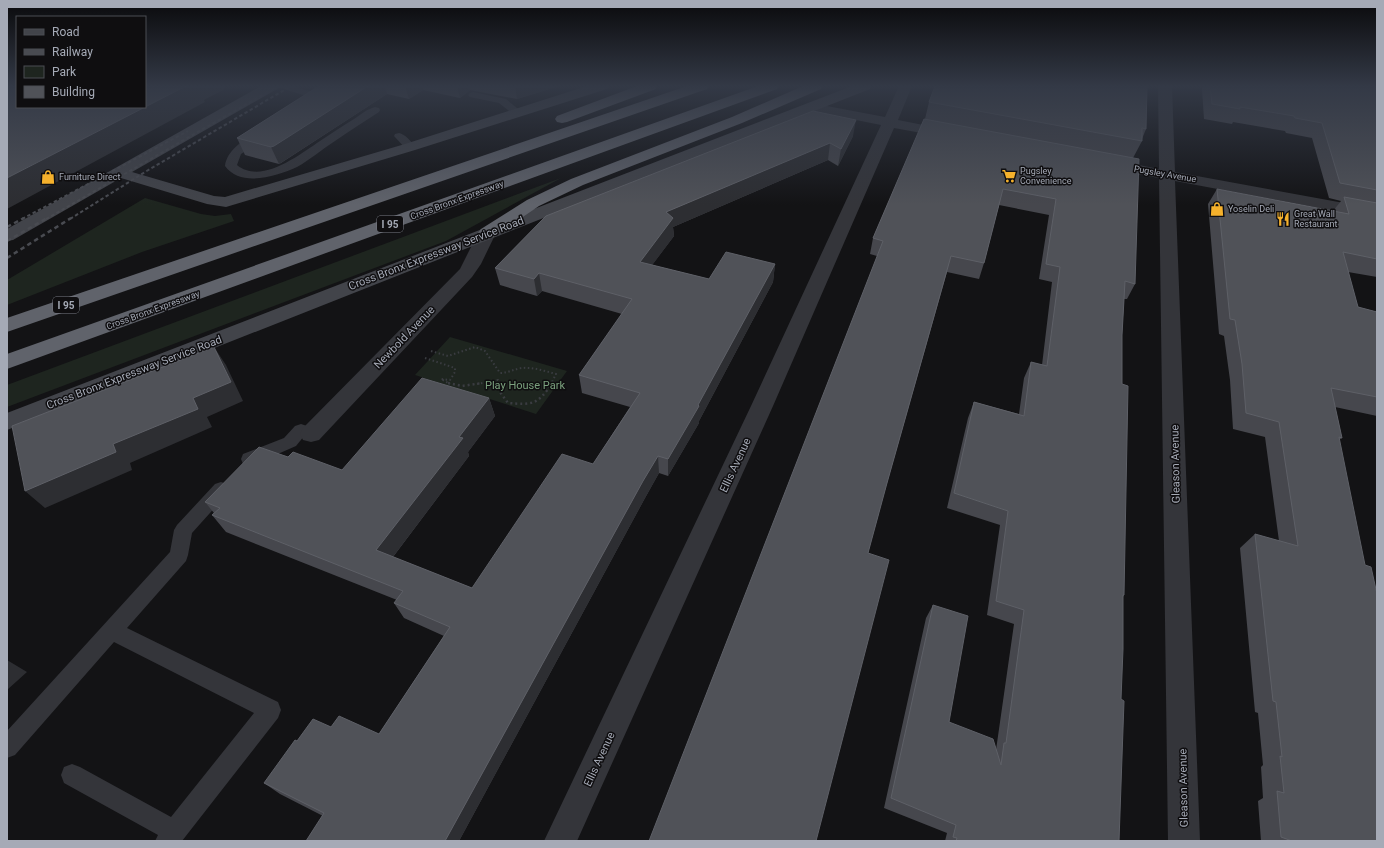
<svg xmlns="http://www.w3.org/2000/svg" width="1384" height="848" viewBox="0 0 1384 848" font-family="Roboto,sans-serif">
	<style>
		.green { fill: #1e251f }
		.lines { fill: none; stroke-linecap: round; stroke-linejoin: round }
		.path-far1 { stroke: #3a3c41; stroke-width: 2; stroke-dasharray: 1.5 2.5; stroke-linecap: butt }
		.path { stroke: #3a3c41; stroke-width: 2.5; stroke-dasharray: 2 3; stroke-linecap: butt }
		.lane { fill: #34353a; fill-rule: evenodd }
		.street { fill: #34353a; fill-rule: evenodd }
		.secondary { fill: #42444a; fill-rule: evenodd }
		.highway { fill: #60636b; fill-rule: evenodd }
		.rail-far1 { stroke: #494b51; stroke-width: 2; stroke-dasharray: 3.5 2.5; stroke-linecap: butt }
		.rail { stroke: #494b51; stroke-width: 2.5; stroke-dasharray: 4.5 3.5; stroke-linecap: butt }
		.wall { fill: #46474d }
		.shaded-wall { fill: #2d2e32 }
		.building { fill: #505258; stroke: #5e6067 }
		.labels { text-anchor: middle; stroke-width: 3; stroke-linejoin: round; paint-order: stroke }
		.far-poi-label { font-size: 9px; fill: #a5aab6; stroke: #0f0e10; text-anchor: start }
		.far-street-label { font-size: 9px; fill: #a5aab6; stroke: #0f0e10 }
		.shield { fill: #0f0e10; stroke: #787b84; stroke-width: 1 }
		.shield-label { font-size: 10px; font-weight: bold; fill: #a5aab6 }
		.street-label { font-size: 11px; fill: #a5aab6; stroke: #0f0e10 }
		.park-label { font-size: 11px; fill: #7ba17e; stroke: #0f0e10 }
	</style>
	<rect width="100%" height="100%" fill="#131315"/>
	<path class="green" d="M561,178L446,241L7,407V385Z
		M145,198L201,214L215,216L231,214L234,221L142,252L7,305V280Z
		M450,337L567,371L536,414L415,375Z"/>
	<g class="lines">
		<path class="path-far1" d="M431,351L448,356L475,347L485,351L500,373C508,373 514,369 522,368C533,367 545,371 556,374L551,384
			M425,358L455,368V372L450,380L441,379L450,384
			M477,384L498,380L499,384"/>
		<path class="path" d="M448,383L462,386L482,383
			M498,383L500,392L508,403C532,405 538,405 552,383"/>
		<path class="lane" d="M274,86H292L320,94L321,96L316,99Z
			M473,92L506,99L523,113L518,116L514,115L499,103L470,97L468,95L470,93Z
			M375,107L379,108L380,110L379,112C364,122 349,131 335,141C322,149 310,160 297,167C277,176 241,188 225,166C227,150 245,137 260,134L265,137L264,139L241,154L237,165C261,185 299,155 320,141C331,134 342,126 354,119C360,115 367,109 375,107Z
			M399,133C405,134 412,142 415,147L414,149H406L394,136L395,134Z
			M301,424L307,426L309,430L296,446L255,464L249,466L243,464L241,459L243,454L284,438L295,426Z
			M221,482L227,484L230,489L227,494L192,533L188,555L186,561L127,628L278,702L281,710L278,718L182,841H155L158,835L64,783L61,775L64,767L72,764L80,767L171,817L254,713L114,642L15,755L7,758V731L170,552L174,530L177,525L215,484Z"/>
		<path class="street" d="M899,86H912L898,120L949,130L954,131L956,134L954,137L949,138L894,128L773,406L577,841H544L751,406L881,125L806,110L804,107L806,104L811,103L885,117Z
			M1158,86H1172L1175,172L1377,209V219L1175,181L1200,841H1168L1159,178L1109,169L1104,167L1101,164L1104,161L1109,159L1159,169Z
			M487,228L493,229L496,233L481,264L472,277L319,440L311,442L303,440L300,434L303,428L460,269L478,233L481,229Z"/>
		<path class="secondary" d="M261,86H278L277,89L132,172L214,196L225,197L405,144L587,86H608L607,89L415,150L226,207L207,204L121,178L13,240L7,241V229Z
			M852,86H871L870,89L7,430V413Z"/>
		<path class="highway" d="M637,86H657L656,89L567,122L562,123L557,122L555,119L557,116Z
			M687,86H708L707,89L7,332V318Z
			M758,86H778L777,89L7,369V354Z
			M803,86H822L821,89L742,123L583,185L539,206L493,237L487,238L481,237L478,233L481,229L527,200L571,179L732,117Z"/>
		<path class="rail-far1" d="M22,219L188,131
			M46,219L278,86
			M70,219L145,172L291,86"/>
		<path class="rail" d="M7,227L24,218
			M7,241L47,218
			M7,258L71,218"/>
	</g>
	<path class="wall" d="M319,86H559L517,99L470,90L460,98L423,90L409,99L387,94L281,163L279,164L245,155L237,138Z
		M1203,86H1377V277L1348,272L1358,307L1377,312V416L1335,407L1342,438L1339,440L1377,841H1261L1258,801L1263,798L1261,767L1263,765L1258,713L1255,712L1240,548L1255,534L1279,541L1265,437L1233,429L1230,380L1224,336L1219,334L1208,204L1217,189L1333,211L1341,201L1329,198L1312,138L1286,133L1285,131L1233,122L1232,124L1204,119L1202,89Z
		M929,102L1146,129L1142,139V141L1133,158L1135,284L1127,299H1124L1122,335V384L1124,595L1123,597L1121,699L1119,841H945L947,833L884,808L926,618L933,605L949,722L996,750L1014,624L987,615L1000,525L947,508L968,418L974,402L1019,414L1024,378L1031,362L1042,365L1052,282L1039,279L1049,215L999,205L984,263L979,279L947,272L887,483L868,553L877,256L870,254L873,238L925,119Z
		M853,136L838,166L828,160L673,227L674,236L652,265L709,279L775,264L773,282L699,421V423L668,476L659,473L645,498L459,841H306L323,816L280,794L264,783L297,741L331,727L379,734L444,636L404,618L394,603L397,600L226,532L212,515L214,513L205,502L288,457L342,470L489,398L495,416L468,452L469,456L393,557L472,588L593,464L630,407L582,393L579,375L622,314L542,291L537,296L500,285L495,268L546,216Z"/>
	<path class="shaded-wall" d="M186,86H224L225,89L204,100L205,102L7,209V178Z
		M368,86H385L387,94L279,164L271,147Z
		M405,86H422L423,90L409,99Z
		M457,86H469L470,90L460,98Z
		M515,86H559L517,99Z
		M856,120L853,136L838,166L841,149Z
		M830,143L828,160L673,227L674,236L641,280L640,262L666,212Z
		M775,264L773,282L699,421V423L668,476V459Z
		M539,273L542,291L537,296L534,279Z
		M214,347L226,365L243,401L207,417L212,427L130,463L132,470L45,508L25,491L113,444L193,398Z
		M489,398L495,416L468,452L469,456L386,566L376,550L459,437Z
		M658,456L659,473L645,498L459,841H445L643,481Z
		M7,660L27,672L7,690Z"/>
	<path class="building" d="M7,86H17V107H145V86H186L7,178Z
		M319,86H368L274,146L271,147L237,138Z
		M935,86H1147L1146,129L1142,128V141L929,102Z
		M1210,86H1377V190L1340,183L1322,123L1295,118L1294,116L1240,107V109L1212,104Z
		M813,111L856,120L841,149L830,143L666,212L673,218L640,262L709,279L726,252L775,264L698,405L699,406L668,459L658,456L643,481L445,841H306L324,813L264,783L295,740L297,741L313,719L331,727L339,716L379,734L450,627L394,603L403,591L212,515L220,508L205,502L259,447L288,457L293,452L342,470L422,378L489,398L459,437L463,438L376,550L472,588L562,454L593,464L640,393L579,375L632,299L539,273L534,279L495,268L546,216Z
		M924,119L1139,159L1135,284L1125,281L1122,335V384L1128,386L1124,595H1123V649L1121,699L1124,701L1119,841H956L957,838L953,837L956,825L891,798L933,605L968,616L949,722L993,739L1001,765L1004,743H1006L1024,610L996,601L1008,511L954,493L974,402L1024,416L1031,362L1047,366L1060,267L1046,264L1056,199L1003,189L984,263L951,256L887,483L868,553L889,560L816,841H649L883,241L873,238Z
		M1217,189L1349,214L1344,197L1377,203V259L1343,252L1358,307L1377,312V397L1331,388L1342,438L1339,437L1365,565L1371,567L1377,594V841H1292L1281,837L1277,791L1284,793L1280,756L1282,757L1276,702L1273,701L1255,534L1298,546L1279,422L1246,413L1242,364L1235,320L1230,319Z
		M214,347L231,382L193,398L198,409L113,444L116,452L25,491L12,426Z"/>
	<linearGradient id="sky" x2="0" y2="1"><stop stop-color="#0a0a0c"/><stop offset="0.42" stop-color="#333946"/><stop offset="1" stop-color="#333946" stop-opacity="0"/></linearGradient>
	<rect width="1384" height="205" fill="url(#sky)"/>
	<defs>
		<symbol id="supermarket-bare" viewBox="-9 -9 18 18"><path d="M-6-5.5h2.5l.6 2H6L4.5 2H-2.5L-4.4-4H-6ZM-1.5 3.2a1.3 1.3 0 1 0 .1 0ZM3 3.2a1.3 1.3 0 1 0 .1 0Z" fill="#f5b12c" stroke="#0f0e10" stroke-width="2.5" paint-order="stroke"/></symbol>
		<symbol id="shop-bare" viewBox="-9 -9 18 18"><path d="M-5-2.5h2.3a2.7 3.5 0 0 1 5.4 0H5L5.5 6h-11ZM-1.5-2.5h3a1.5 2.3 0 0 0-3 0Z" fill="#f5b12c" stroke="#0f0e10" stroke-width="2.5" paint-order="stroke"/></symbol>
		<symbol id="restaurant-bare" viewBox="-9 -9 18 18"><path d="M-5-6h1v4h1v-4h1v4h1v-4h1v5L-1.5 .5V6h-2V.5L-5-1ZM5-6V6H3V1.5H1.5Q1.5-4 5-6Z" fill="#f5b12c" stroke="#0f0e10" stroke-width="2.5" paint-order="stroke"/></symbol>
	</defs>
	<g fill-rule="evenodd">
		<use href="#supermarket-bare" x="999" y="166" width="20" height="20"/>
		<use href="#shop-bare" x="38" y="167" width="20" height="20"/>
		<use href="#shop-bare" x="1207" y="199" width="20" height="20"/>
		<use href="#restaurant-bare" x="1273" y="209" width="20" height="20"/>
	</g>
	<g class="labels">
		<g class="far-poi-label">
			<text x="1020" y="174">Pugsley<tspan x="1020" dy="10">Convenience</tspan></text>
			<text x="59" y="180">Furniture Direct</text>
			<text x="1228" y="212">Yoselin Deli</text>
			<text x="1294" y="217">Great Wall<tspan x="1294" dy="10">Restaurant</tspan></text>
		</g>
		<g class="far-street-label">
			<text transform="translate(1165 174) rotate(10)" y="3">Pugsley Avenue</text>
			<text transform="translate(457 200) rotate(-20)" y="3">Cross Bronx Expressway</text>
			<text transform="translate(153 310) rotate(-20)" y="3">Cross Bronx Expressway</text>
		</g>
		<g class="shield">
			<rect x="377" y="216" width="26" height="16" rx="3"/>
			<rect x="53" y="297" width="26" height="16" rx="3"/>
		</g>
		<g class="shield-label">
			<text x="390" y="228">I 95</text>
			<text x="66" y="309">I 95</text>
		</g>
		<g class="street-label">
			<text transform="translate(436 253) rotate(-21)" y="4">Cross Bronx Expressway Service Road</text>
			<text transform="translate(404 337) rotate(-46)" y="4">Newbold Avenue</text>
			<text transform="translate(134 372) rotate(-21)" y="4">Cross Bronx Expressway Service Road</text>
			<text transform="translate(1175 464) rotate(-91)" y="4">Gleason Avenue</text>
			<text transform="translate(735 465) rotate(-65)" y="4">Ellis Avenue</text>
			<text transform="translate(599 759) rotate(-65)" y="4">Ellis Avenue</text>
			<text transform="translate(1183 788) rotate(-91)" y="4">Gleason Avenue</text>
		</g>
		<g class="park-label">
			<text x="525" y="389">Play House Park</text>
		</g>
	</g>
	<rect width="1384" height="848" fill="none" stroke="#a5aab6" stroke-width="16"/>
	<rect x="16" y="16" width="130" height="92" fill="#0f0e10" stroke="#4b4c52"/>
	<rect x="24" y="29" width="20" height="6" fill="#42444a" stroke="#4b4c52"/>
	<text x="52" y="36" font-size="12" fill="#a5aab6">Road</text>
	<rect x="24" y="49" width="20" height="6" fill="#494b51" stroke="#4b4c52"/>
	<text x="52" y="56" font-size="12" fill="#a5aab6">Railway</text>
	<rect x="24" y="66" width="20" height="12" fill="#1e251f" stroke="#4b4c52"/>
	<text x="52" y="76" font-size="12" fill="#a5aab6">Park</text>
	<rect x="24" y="86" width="20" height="12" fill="#505258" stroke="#4b4c52"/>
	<text x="52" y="96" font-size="12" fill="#a5aab6">Building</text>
</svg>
